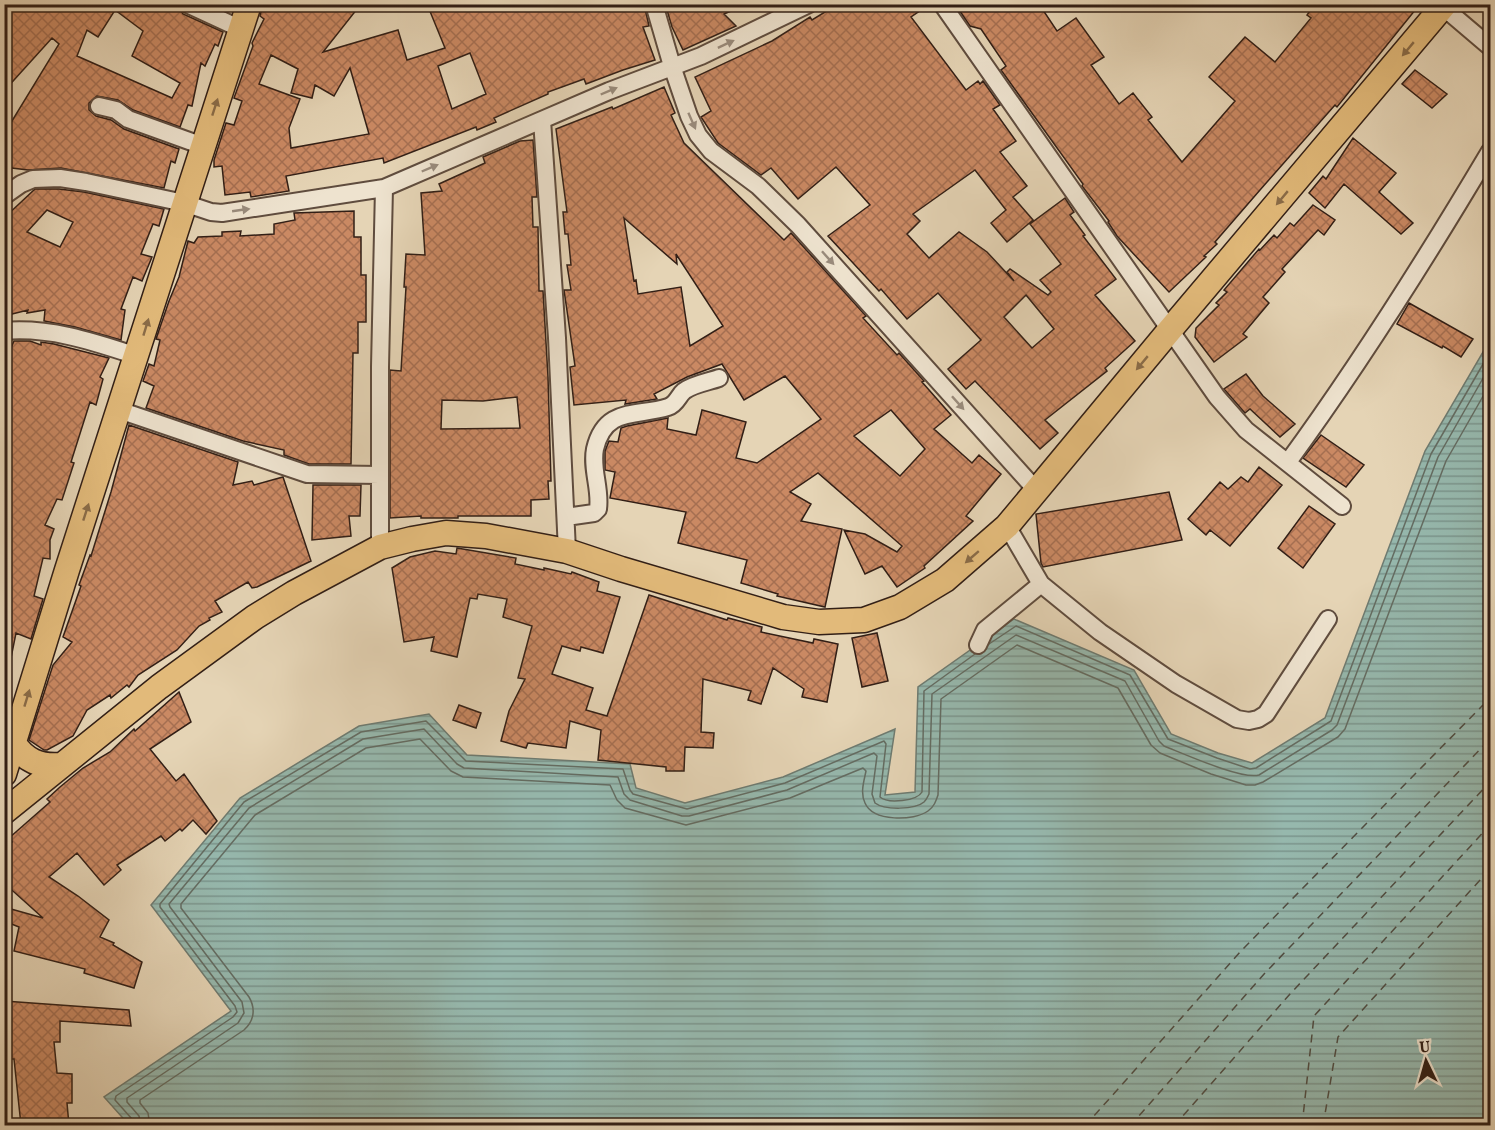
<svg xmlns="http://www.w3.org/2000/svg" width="1495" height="1130" viewBox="0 0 1495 1130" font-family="Vollkorn,serif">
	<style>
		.water { fill: url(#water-rules); stroke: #6e7b71; stroke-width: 1.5 }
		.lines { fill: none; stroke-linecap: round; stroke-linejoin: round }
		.shore { stroke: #646c62; stroke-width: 1.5 }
		.ferry { stroke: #504d43; stroke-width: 1.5; stroke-dasharray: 8 6; stroke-linecap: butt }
		.building { fill: url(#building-cross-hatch); stroke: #321f16; stroke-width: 1.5; fill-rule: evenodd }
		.minor-casing { stroke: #5f4c3e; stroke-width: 20 }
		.highway-casing { stroke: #321f16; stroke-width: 27 }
		.minor { stroke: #eee3cf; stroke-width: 16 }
		.highway { stroke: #e2ba7a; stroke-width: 24 }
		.oneway { fill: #998b7c }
		.oneway2 { fill: #8a6c48 }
	</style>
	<defs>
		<pattern id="water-rules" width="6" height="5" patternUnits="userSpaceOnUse" patternTransform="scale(1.5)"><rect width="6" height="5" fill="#96b8ad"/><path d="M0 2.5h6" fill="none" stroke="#7b958c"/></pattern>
		<pattern id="building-cross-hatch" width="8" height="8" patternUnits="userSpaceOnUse" patternTransform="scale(1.5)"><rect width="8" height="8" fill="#ca8963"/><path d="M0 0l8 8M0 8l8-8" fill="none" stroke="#a56f51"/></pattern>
	</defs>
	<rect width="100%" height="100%" fill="#e5d4b5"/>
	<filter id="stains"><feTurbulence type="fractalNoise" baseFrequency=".00333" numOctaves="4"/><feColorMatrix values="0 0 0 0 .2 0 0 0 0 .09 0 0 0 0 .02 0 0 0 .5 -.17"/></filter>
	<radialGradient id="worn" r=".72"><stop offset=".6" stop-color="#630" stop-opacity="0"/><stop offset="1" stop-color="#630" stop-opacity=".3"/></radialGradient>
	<path class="water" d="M1490,340V1125L130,1126L104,1097L231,1011L151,905L240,798L359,726L429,714L467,755L630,764L636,788L685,803L783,777L895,729L885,795L915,792L918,687L1014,619L1134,670L1171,734L1218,753L1252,763L1325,718L1425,451Z"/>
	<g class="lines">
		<path class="shore" d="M989,644L1016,626L1130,675L1168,739L1217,758L1250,769L1256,768L1331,721L1431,454L1490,352
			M134,1126L132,1119L115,1100L116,1096L233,1017L237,1012L235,1006L160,907V904L244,802L361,732L426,721L466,761L623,769L630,790L633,794L687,809L785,783L884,741L886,744L880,797C888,804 917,801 922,792L924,691L975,654
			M141,1126L139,1116L127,1102V1098L238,1023L244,1013L242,1002L170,907L169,904L249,808L363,739L424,729L457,764L464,768L618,777L624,794L630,800L682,816H689L787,790L874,753L877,756L872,794L875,803C884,810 915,810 924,802C927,799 927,798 929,794L932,694L1016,635L1125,681L1159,741L1164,746C1182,753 1242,780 1259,775L1332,730L1337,725L1438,457L1490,366
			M150,1126L148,1113L140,1103V1100L244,1030C254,1021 256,1009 249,997L181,908V904L255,815L366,748L420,739L451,771L463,777L610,785L617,800L625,808L686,825L790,798L863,768L866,771C864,781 860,793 865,803C873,822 914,821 928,811C934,807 936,801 938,795L941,699L1017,645L1118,688L1151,745L1160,753L1211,774L1246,785H1255L1263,782L1338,737L1345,729L1446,461L1490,384"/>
		<path class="ferry" d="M1085,1126L1241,951L1482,706L1490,701
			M1130,1126L1265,973L1490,739
			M1174,1126L1290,994L1490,782
			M1302,1126L1314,1016L1490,825
			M1323,1126L1338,1037L1490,869"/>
	</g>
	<path class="building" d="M4,4H177L183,14L223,32L218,46L215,44L205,66L201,63L192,106L188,105L180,127L133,110L118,100L97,96L89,103V110L96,116L111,120L124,129L179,149L175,163L171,161L164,188L61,168L28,170L4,167V134L59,44L52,38L4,91V48L10,38L4,35ZM115,10L143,31L132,56L180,83L172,98L77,56L87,30L98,37Z
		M263,4H361L323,52L398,30L407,60L445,48L427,4H644L649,26L643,27L655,60L623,70L586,84L584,79L548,92V94L494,118L496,122L477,130L476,127L384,163L383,158L286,176L289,191L251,197L250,192L225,195L222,166L214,167V160L226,123L234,125L242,101L234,98L253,46L252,43L264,19L260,16ZM470,53L486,94L452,109L438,66ZM271,55L298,69L291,93L312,98L315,85L334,96L350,68L369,134L291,148L289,128L300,99L259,84Z
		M681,4H745V5L724,14L736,26L683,50L672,27L667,10Z
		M838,4H930L911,17L966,90L978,81L980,84L983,81L1000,105L993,109L1016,141L1000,152L1027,186L1013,197L1033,220L1007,242L991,223L1006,210L975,170L913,214L920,221L907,234L929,258L959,232L987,252L1014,281L1007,272L1010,269L1048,295L1051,292L1040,280L1061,264L1030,224L1065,198L1074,212L1070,215L1085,235L1083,236L1116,279L1095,295L1135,341L1105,368L1107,371L1045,420L1058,433L1040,449L975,381L966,389L948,369L981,340L938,293L907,319L881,289L879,291L828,236L870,205L836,167L798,199L771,168L761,175L718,143L701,117L711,111L695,77L772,41L810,17L812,20ZM1026,295L1054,329L1032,348L1004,317Z
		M955,4H1039L1057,31L1076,18L1104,57L1091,65L1119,104L1133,93L1152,117L1148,120L1182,162L1235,101L1209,77L1245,37L1275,62L1311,18L1307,15L1315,4H1420L1337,107L1335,105L1260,190L1215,242L1217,244L1204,256L1206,257L1169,292L1117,236L1108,222L1109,221L1082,186L1083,184L1001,70L1006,66L981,29L970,26Z
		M1415,70L1447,94L1432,108L1402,84Z
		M664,87L675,113L671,115L684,143L784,240L791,233L866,316L863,318L897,355L899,353L924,381L922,382L951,415L934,429L972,463L979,455L1001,474L966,516L973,521L924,566L925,568L897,587L882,566L865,574L844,530L865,534L897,552L902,546L818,473L790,492L811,504L801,521L842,529L825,607L777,596L778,594L741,583L747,560L678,543L686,512L610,498L615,472L605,470V451L609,441L618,442L621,428L627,426L668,418L667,429L696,435L702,410L746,422L736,458L757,463L821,419L785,376L744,400L722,364L687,377L654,394L657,399L625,404L626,400L574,405L570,367L575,366L564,290H571L567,265H571L568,234H565L563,212H567L556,129L612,107L613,109ZM624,218L677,264L676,254L723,326L690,346L681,287L638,294L636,280L634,281ZM891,410L925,449L900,476L854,436Z
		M1353,138L1396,173L1379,192L1413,223L1401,234L1344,184L1325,208L1309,193L1323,176L1326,179Z
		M533,140L537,197H532L533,227H538L539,291H543L548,377L551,481H548L549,499L531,500V516H458V518H421V516L390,518V370L401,371L406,287H404L406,254L425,255L421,193L442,191L439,184L485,163L483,157L520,141ZM517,397L520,428L441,429L442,400L483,401Z
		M35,189H59L84,192L164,209L159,226L153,224L141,254L152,257L142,281L133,277L121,309L125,310L121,340L75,327L44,321L45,310L27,313L28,310L4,316V218ZM47,210L73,222L60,247L27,232Z
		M1313,205L1335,220L1324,235L1318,230L1282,269L1285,272L1263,297L1269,303L1243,334L1247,337L1214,362L1195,337L1196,328L1219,305L1216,303L1227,292L1224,290L1259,249L1260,250L1274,235L1277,238L1290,223L1294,226Z
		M354,211V237H361V275H366V322H358V353H353L351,464H309L284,455V450L243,441L146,408L154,386L143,381L149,364L154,366L160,340L156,339L169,301L179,277L188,241L194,243L198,237L222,236V232L241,231L240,236L274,234V224L295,220L294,213Z
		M1409,303L1473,339L1461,357L1443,346L1442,348L1397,324Z
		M14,341H30L41,345V342L54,344L109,358L100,377L103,379L96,405L90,402L71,462L74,463L62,500L57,499L45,525L54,529L50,540V559L43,558L34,596L43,599L31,639L16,633L11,658L4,657V364Z
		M1246,374L1263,396L1295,424L1280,437L1250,409L1245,413L1224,389Z
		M129,425L238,462L233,485L252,481L254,485L283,477L311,561L257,587L252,588L248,582L215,601L222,612L209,618L210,620L199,626L177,650L138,675L129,687L127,685L111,698L110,695L87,710L73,736L47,750H44L29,740L53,665L72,642L63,637L81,586L79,585L90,555L91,556L111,492Z
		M1321,435L1364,465L1346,487L1303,458Z
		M1259,467L1282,485L1230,546L1210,530L1206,535L1188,519L1220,482L1228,489L1241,477L1248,482Z
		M313,485H361L360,516H349L351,536L312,540Z
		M1169,492L1182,540L1043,567L1041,563L1036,514Z
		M1309,506L1335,524L1303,568L1278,548Z
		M457,548L516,558L515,564L544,570V568L571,574L572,572L599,582L597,591L620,597L603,653L581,647L580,651L562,646L552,674L593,688L586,710L607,716L649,595L727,620L728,618L762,627L761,632L813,643L814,639L838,644L827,702L802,697L804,689L773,668L761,704L748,700L751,691L703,679L701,732L714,733L713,748L685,747L684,771H666V767L598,760L601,730L570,721L566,748L528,743L526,748L501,741L509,711L525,679L518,678L532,626L503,617L507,599L478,594L477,599L470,598L457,657L431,651L434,637L404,642L392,568L410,557L435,551L456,554Z
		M877,633L888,681L862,687L852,638Z
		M179,692L191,722L150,749L176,781L184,774L217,821L206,834L193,820L182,831L180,829L165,841L161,836L117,865L121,870L104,885L77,853L49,877L78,896L109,920L100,937L114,943L113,945L142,962L134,988L84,973L85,969L14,951L19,927L4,921V907L43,918L4,883V850L12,842L9,838L50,802L47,799L60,787L83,768L110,752L134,729L135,731Z
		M459,705L481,713L476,728L453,720Z
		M4,1001L129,1010L131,1026L60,1021V1042H54L57,1073L72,1074V1103H67L69,1125H21L14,1059H4L8,1046Z"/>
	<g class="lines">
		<defs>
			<path id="minor" d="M187,4L241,29
				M654,4L672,66L689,116L698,135L711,151L758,186L798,225L1037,491
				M942,4L1217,397L1246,430L1342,506
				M1443,7L1490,47
				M99,106L116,110L128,119L203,146
				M542,120L557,338L567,551
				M4,196L21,184L33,179L60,178L86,182L184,203L211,212L222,213L384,188L609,91L701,56L809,4
				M4,331C51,327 94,342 137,356
				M119,410L307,474L380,475
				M1288,462C1361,362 1427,257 1490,151
				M566,517L594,513L598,509C601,489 591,469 595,449C605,406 637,417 668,407C677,404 678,396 684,391C693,384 708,382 719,378
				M1007,526L1041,584L1100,632L1176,684L1237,719L1249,721L1258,719L1266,714L1328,619
				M380,547V367L384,188
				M978,645L985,630L1041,584"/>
			<path id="highway" d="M13,742C25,761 40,767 62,765
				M4,774L67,570L249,4
				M4,812L159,687L255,617L294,593L380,547L412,539L446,533L486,536L567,551L621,569L783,617L819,622L864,620L900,607L945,580L1007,526L1169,331L1445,4"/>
		</defs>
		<use href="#minor" class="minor-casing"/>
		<use href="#highway" class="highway-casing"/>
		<use href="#minor" class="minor"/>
		<use href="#highway" class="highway"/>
	</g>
	<defs><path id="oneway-solid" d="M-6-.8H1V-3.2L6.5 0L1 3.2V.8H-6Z" transform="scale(1.5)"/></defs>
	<g class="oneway">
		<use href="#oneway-solid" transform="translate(726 44) rotate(-25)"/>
		<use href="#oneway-solid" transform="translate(609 91) rotate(-23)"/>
		<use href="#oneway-solid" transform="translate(692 121) rotate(66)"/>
		<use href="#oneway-solid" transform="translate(430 168) rotate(-23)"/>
		<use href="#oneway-solid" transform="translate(241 210) rotate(-8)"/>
		<use href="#oneway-solid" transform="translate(828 258) rotate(48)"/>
		<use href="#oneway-solid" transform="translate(958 403) rotate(48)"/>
	</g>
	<g class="oneway2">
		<use href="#oneway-solid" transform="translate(1408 49) rotate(130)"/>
		<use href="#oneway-solid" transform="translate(215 107) rotate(-72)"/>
		<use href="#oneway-solid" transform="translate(1282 198) rotate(130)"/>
		<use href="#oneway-solid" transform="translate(146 327) rotate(-73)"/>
		<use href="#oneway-solid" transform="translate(1142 363) rotate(130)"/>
		<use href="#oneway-solid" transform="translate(86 512) rotate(-72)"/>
		<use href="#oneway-solid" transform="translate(972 557) rotate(139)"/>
		<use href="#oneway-solid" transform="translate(27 698) rotate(-73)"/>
	</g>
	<rect width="1495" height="1130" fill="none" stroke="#e5d4b5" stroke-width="24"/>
	<rect x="6" y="6" width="1483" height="1118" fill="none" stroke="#321f16" stroke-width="3"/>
	<rect x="12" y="12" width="1471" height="1106" fill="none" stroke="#321f16" stroke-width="1.5"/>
	<g transform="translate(1426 1061) rotate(355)" stroke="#eee3cf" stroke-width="4.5" paint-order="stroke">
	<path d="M0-4.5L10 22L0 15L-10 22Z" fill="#321f16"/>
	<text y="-9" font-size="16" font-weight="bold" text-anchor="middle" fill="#321f16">U</text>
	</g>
	<rect width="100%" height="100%" filter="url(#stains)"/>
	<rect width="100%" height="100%" fill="url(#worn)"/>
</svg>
